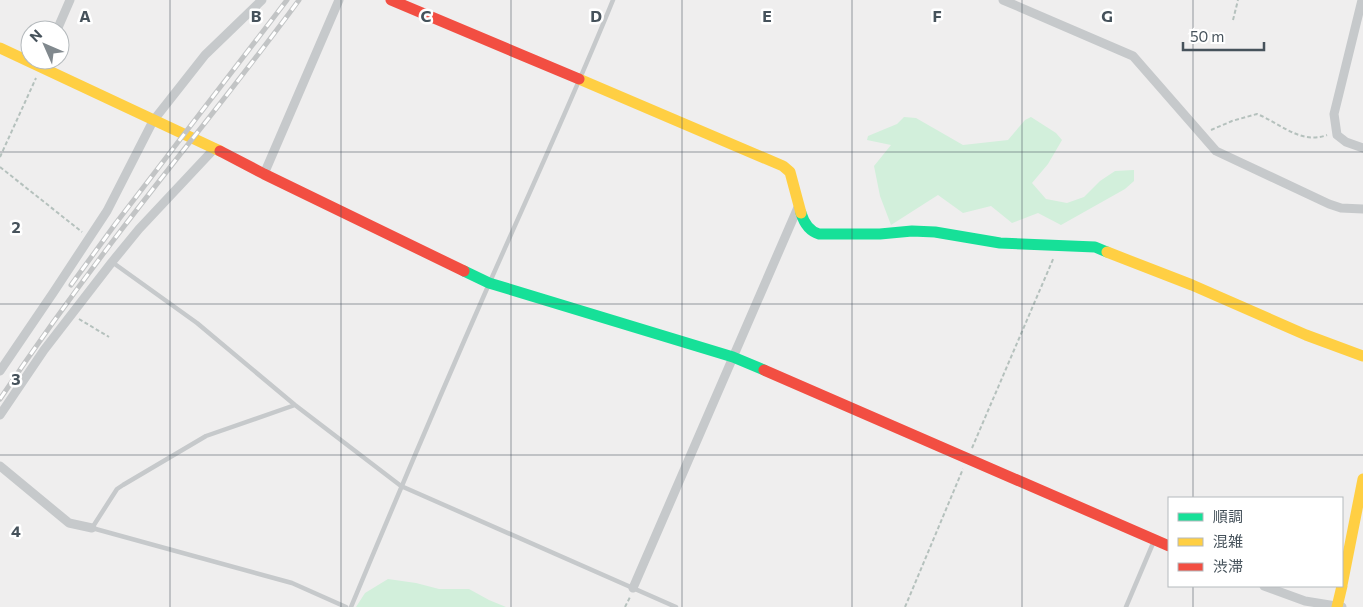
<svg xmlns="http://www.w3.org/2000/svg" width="1363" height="607" viewBox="0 0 1363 607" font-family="Commissioner,'Noto Sans JP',sans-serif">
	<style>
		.green { fill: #d2efdb }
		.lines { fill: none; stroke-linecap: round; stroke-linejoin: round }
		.path { stroke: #b5c1bd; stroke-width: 2; stroke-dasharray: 4 2.5; stroke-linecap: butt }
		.lane { stroke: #c6c9cb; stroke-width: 4.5 }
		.street { stroke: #c6c9cb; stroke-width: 9 }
		.fast { stroke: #16e098; stroke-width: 11 }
		.slow { stroke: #ffcf43; stroke-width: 11 }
		.jam { stroke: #f24e42; stroke-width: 11 }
		.rail-casing { stroke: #c2c4c5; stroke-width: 5 }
		.rail { stroke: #fff; stroke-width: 3; stroke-dasharray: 9; stroke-linecap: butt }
		.grid { fill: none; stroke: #46525b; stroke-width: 1; stroke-opacity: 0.55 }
		.grid-label { font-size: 16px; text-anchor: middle; font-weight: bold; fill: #46525b; stroke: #fff; stroke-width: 5; stroke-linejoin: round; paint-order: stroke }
	</style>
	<rect width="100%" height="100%" fill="#efeeee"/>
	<path class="green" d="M904,117L916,118L963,145L1008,140L1025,120L1031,117L1056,133L1062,140L1048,164L1032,183L1046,199L1067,203L1084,197L1100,181L1115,171L1134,170V181L1125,189L1061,225L1038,213L1012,223L991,206L963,213L938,195L891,225L880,196L874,166L891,145L867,140L868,136L897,124Z
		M388,579L416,583L439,589H469L489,600L506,607H356L365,593Z"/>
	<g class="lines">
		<path class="path" d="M1233,20L1238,0
			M1211,130L1232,121L1257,114C1280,123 1301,145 1327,135
			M0,157L36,78
			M0,167L82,232
			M79,319L109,337
			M972,448L1054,257
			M625,607L630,597
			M905,607L963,469"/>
		<path class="lane" d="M112,262L197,323L295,405L401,486L676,607
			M295,405L206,436L123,485L117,489L92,528L292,583L346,607
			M351,607C396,499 442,391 489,284C531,189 574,96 613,0
			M1126,607L1154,541"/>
		<path class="street" d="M1003,0L1133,56L1216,151L1329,204L1341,208L1363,209
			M1362,0L1334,114L1337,135L1346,142L1363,148
			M57,30L70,0
			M264,174L339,0
			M0,371L53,293L107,211L153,121L205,55L262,0
			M0,415L44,350L112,262L139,229L215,148
			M0,466L69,523L92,528
			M1264,586L1305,601L1342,607
			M633,588L799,205"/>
		<path class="fast" d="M801,213C804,223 809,231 819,234H880L912,231L935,232L1000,243L1095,247L1107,252
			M464,271L489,283L733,357L764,370"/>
		<path class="slow" d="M0,48L220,151
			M579,79L783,166L790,172L801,213
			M1107,252L1192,285L1306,335L1363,356
			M1342,585L1363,479
			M1337,607L1342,586"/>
		<path class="jam" d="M391,0L579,79
			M220,151L264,174L464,271
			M764,370L1169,546"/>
		<defs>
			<path id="rail" d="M71,285L116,223L287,0
				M0,399C39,341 80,284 122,229C181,152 242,78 299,0"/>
		</defs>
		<use href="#rail" class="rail-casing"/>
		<use href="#rail" class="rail"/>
	</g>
	<path class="grid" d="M170,0V607M341,0V607M511,0V607M682,0V607M852,0V607M1022,0V607M1193,0V498M0,152H1363M0,304H1363M0,455H1363M1193,586V607"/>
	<g class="grid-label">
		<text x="85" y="22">A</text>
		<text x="256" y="22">B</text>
		<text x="426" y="22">C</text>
		<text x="596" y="22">D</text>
		<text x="767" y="22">E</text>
		<text x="937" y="22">F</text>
		<text x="1107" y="22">G</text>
		<text x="16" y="233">2</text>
		<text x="16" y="385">3</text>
		<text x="16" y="537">4</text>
	</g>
	<rect x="1168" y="497" width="175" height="90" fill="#ffffff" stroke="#b5babd"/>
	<rect x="1178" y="513" width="25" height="8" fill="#16e098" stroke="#b5babd"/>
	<text x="1213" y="522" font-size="15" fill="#46525b">順調</text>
	<rect x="1178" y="538" width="25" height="8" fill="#ffcf43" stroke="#b5babd"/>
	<text x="1213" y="547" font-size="15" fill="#46525b">混雑</text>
	<rect x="1178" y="563" width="25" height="8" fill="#f24e42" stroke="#b5babd"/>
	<text x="1213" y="572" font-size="15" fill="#46525b">渋滞</text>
	<g transform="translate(45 45) rotate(315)"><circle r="24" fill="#ffffff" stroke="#b5babd"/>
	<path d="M0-4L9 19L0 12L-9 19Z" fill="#81898e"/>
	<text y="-8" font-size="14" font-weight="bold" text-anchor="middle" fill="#46525b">N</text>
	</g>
	<path d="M1183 42v8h81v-8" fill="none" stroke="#46525b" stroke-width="2.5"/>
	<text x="1190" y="42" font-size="15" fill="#46525b" stroke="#ffffff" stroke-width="4" paint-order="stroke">50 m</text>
</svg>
